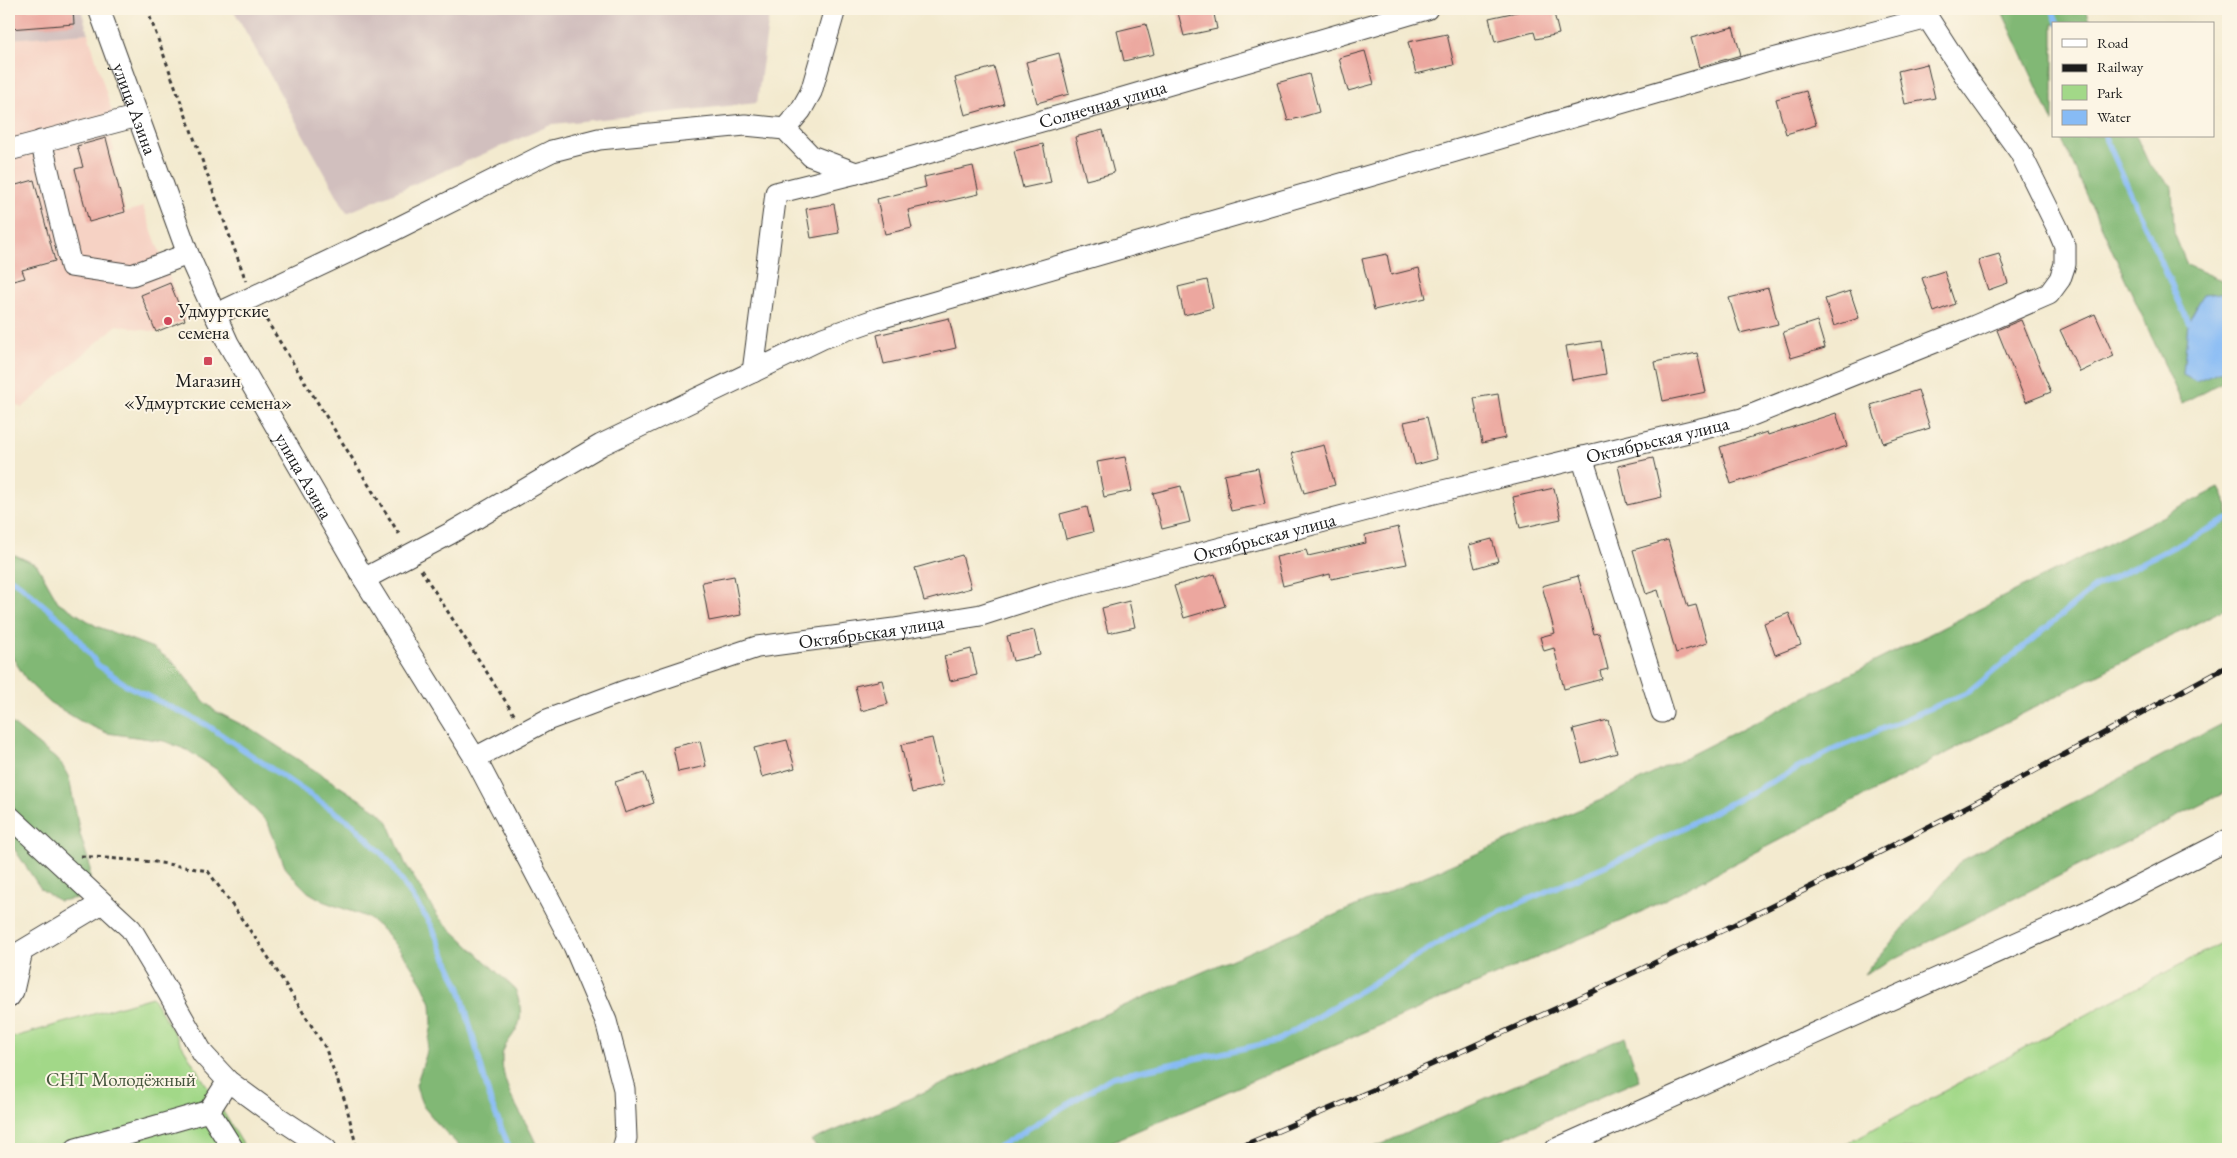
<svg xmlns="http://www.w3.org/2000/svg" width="2237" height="1158" viewBox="0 0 2237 1158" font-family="'EB Garamond',serif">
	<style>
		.built { fill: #f6d2c4 }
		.industrial { fill: #d1bfbe }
		.green { fill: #a2d888; stroke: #5f7a52 }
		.forest { fill: #81b874; stroke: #4e6a48 }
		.water { fill: #87bbf5; stroke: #526c88 }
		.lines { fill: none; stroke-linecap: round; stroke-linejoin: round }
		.stream { stroke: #87bbf5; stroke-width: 5.5 }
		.building { fill: #eca79f }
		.minor-casing { stroke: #3c3b37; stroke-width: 23 }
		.path { stroke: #3c3b37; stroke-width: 3; stroke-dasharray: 4 4; stroke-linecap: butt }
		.minor { stroke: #fff; stroke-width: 21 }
		.rail-casing { stroke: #1c1c1c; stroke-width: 5.5 }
		.rail { stroke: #fcf5e5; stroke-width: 4; stroke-dasharray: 11; stroke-linecap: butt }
		.poi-dot { fill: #d1495b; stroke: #fcf5e5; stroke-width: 2 }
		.labels { text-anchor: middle; stroke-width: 4; stroke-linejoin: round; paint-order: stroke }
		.street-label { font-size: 19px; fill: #1c1c1c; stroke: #fcf5e5 }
		.poi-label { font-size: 19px; fill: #1c1c1c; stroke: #fcf5e5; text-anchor: start }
		.park-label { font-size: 19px; fill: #44543c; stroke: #fcf5e5 }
	</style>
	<rect width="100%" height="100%" fill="#fcf5e5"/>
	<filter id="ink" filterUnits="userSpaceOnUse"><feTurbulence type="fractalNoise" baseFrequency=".02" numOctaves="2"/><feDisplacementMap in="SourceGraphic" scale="10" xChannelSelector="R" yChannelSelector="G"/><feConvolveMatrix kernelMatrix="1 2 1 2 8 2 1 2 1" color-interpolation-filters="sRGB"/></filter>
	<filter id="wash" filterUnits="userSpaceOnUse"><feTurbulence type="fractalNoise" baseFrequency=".0096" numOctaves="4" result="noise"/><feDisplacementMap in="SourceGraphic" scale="20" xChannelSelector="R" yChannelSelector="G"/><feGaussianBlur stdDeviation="1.12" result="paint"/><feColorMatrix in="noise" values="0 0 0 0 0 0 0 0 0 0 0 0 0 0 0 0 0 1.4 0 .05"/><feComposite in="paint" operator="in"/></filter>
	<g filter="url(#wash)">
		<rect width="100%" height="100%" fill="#f3eacf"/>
		<path class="built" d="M88,33L112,112L106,121L114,151L110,152L125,212L143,207L185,320L156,332L117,325L22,408L9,400V39Z"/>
		<path class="industrial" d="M9,9H81L88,33L9,39Z
			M233,9H770L757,103L553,124L347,213Z"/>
		<path class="green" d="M2228,939V1149H1836Z
			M152,997L246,1149H9V1034L11,1038Z"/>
		<path class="forest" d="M2001,9H2085L2090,24H2053V122Z
			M2060,136H2136L2150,166L2172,186L2174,233L2187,265L2228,283V379L2182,403Z
			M2219,488L2228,505V607L1637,914L1095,1149H819L811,1141L1599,801Z
			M15,555L37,565L58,602L96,626L153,648L174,663L204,701L215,711L254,731L379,812L388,822L405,863L438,917L515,989C520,1002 524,1017 516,1030C510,1041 501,1047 502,1061C504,1096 527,1118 538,1149H462L437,1123L423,1106L419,1096L416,1085L426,1055L432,1024L431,1003L423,985L406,958L384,931L367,917L325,902L308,892L295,879L285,867L268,823L216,769L187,750L164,741L107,733L82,722L49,702L28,682L9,652V556Z
			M9,721L61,763L69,778L80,834L90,866V880L86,889L78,898L59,901L41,889L9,841Z
			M2228,721V791L1864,974L1961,861Z
			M1625,1037L1639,1080L1480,1149H1370Z"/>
		<path class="water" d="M2228,292V368L2196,381L2183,374L2188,322L2203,295Z"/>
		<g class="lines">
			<path class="stream" d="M2052,9L2058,24
				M2105,136L2188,322
				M9,578L19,584L68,626L98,665L128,686L207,725L353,824L388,860L431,925L460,989L491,1103L510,1149
				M995,1149L1112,1077L1277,1041L1467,926L1632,854L1835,749L1969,692L2095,587L2228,519"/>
		</g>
		<g id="blocks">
			<path class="building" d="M9,9H73L74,24L9,29Z
				M1177,9H1213L1217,29L1184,36Z
				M1530,9H1553L1559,34L1536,39L1534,32L1495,42L1489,18Z
				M1146,24L1154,54L1124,61L1117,31Z
				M1733,27L1741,55L1699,67L1691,38Z
				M1447,34L1454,65L1416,74L1408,42Z
				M1365,51L1374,84L1348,91L1339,58Z
				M1059,53L1069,94L1037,103L1026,62Z
				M1927,64L1935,98L1905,104L1898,71Z
				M994,67L1004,104L965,115L955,78Z
				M1309,74L1319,112L1288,121L1277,83Z
				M1806,91L1816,125L1786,134L1776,99Z
				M1103,130L1114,173L1086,180L1075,137Z
				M106,138L125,212L89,222L75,169L83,167L77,146Z
				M1043,144L1051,182L1023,188L1014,151Z
				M973,166L979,194L908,210L912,228L885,234L877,199L926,187L924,177Z
				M34,180L55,261L22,270L25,278L9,282V187Z
				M834,204L839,233L811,238L806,209Z
				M1387,254L1391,275L1419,268L1426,298L1374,310L1362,259Z
				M1999,254L2008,283L1988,290L1978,260Z
				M1944,271L1955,304L1934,312L1922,278Z
				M1207,280L1213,308L1184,315L1178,287Z
				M170,283L185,320L156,332L141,295Z
				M1768,288L1778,324L1740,333L1729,298Z
				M1850,291L1859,318L1834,326L1825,299Z
				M2095,314L2114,356L2080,372L2060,330Z
				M949,318L956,348L884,364L877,335Z
				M2021,320L2051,392L2026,402L1997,330Z
				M1817,321L1825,348L1791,358L1783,332Z
				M1601,341L1606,374L1572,380L1566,346Z
				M1697,353L1706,392L1663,401L1655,362Z
				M1918,390L1930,428L1883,443L1871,405Z
				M1498,394L1505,438L1482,443L1474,398Z
				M1836,413L1847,446L1731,484L1720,447L1767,432L1768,435Z
				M1427,417L1437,459L1415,465L1404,422Z
				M1324,445L1335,485L1304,493L1292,453Z
				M1125,457L1132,491L1104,497L1097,462Z
				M1653,458L1662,497L1627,505L1618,466Z
				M1258,468L1265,504L1231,511L1224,475Z
				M1181,486L1190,522L1162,529L1153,493Z
				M1554,488L1561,519L1520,528L1513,497Z
				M1087,507L1093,532L1066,539L1060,514Z
				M1398,527L1407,564L1331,579L1330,574L1283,586L1276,557L1306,550L1308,556L1366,543L1365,535Z
				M1492,539L1498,561L1475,568L1469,545Z
				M1668,540L1688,607L1696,605L1707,643L1676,653L1658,590L1646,594L1633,550Z
				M962,555L971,588L924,601L915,568Z
				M1215,574L1225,606L1184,618L1174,586Z
				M734,576L741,615L709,621L702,582Z
				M1578,576L1594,634L1599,633L1608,669L1600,671L1602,679L1564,689L1554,648L1544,651L1540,637L1555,633L1542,586Z
				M1129,601L1135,627L1108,633L1102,608Z
				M1789,613L1801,645L1775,655L1764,623Z
				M1034,630L1040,655L1013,661L1007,636Z
				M971,649L977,675L950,681L944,656Z
				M882,680L888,704L861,711L855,686Z
				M1608,720L1617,753L1582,763L1573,729Z
				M932,738L943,785L912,793L901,745Z
				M787,740L795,768L762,777L754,748Z
				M700,741L706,766L678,772L673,747Z
				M644,773L654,803L625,813L615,782Z"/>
		</g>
	</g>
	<g filter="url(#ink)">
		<use href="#blocks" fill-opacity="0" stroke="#3c3b37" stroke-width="1"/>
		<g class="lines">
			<defs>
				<g id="minor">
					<path id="s1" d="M99,9L188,254L228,343L364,579L475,758L574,946L606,1021L624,1089L626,1138L623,1149"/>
					<path d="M785,129L801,110L811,92L835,9"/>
					<path d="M41,141L71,266L132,275L188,254"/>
					<path d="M9,150L138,116"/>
					<path d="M215,315L388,233L552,151L599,139L745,125L785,129L811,156L856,173"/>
					<path id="s2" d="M753,372L776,193L856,173L1099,105L1427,9"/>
					<path d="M1582,457L1662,712"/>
					<path d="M364,579L451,533L601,445L823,338L880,318L1769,60L1928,18"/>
					<path id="s3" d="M475,758L547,720L622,692L757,647L894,629L981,615L1050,593L1397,502L1742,419L1975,326L2049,294L2060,279L2065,264V246L2057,227L2020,152L1966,77L1922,9"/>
					<path d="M9,816L131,929L155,969L203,1054L228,1081L273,1114L326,1149"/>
					<path d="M9,997L13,991L22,951L102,903"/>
					<path d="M209,1111L228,1081"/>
					<path d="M76,1149L209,1111L233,1149"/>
					<path d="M1556,1149L2095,908L2228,840"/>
				</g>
			</defs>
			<use href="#minor" class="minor-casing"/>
			<path class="path" d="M147,9L246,281
				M262,313L401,537
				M421,570L515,716
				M81,856L155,862L208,871L263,949L325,1047L346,1104L357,1149"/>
			<use href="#minor" class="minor"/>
			<defs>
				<path id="rail" d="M1235,1149C1462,1054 1687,952 1905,839C2014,783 2121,724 2228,666"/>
			</defs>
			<use href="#rail" class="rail-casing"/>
			<use href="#rail" class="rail"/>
		</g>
	</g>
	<g class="poi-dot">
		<circle cx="168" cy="321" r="5"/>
		<rect x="203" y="356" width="10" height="10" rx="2.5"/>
	</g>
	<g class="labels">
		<g class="street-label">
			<text dy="7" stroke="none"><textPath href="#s2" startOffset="519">Солнечная улица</textPath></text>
			<text dy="7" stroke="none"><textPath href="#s1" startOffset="106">улица Азина</textPath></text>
			<text dy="7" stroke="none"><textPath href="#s3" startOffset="1229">Октябрьская улица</textPath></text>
			<text dy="7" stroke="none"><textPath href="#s1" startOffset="511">улица Азина</textPath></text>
			<text dy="7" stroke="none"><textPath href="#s3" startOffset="824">Октябрьская улица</textPath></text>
			<text dy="7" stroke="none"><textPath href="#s3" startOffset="419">Октябрьская улица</textPath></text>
		</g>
		<g class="poi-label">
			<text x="178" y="317">Удмуртские<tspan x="178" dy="22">семена</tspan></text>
			<text x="208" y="387" text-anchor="middle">Магазин<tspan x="208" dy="22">«Удмуртские семена»</tspan></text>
		</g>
		<g class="park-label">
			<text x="121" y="1086">СНТ Молодёжный</text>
		</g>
	</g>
	<rect width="2237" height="1158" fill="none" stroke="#fcf5e5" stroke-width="30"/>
	<rect x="2052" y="22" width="162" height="115" fill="#fcf5e5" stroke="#a29e95"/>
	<rect x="2062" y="39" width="25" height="8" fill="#ffffff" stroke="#a29e95"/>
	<text x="2097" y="48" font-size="15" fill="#1c1c1c">Road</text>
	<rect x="2062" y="64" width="25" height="8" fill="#1c1c1c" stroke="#a29e95"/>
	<text x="2097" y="72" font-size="15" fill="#1c1c1c">Railway</text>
	<rect x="2062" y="85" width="25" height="15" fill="#a2d888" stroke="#a29e95"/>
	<text x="2097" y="98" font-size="15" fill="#1c1c1c">Park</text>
	<rect x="2062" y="110" width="25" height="15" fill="#87bbf5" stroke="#a29e95"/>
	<text x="2097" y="122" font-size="15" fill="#1c1c1c">Water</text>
</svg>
